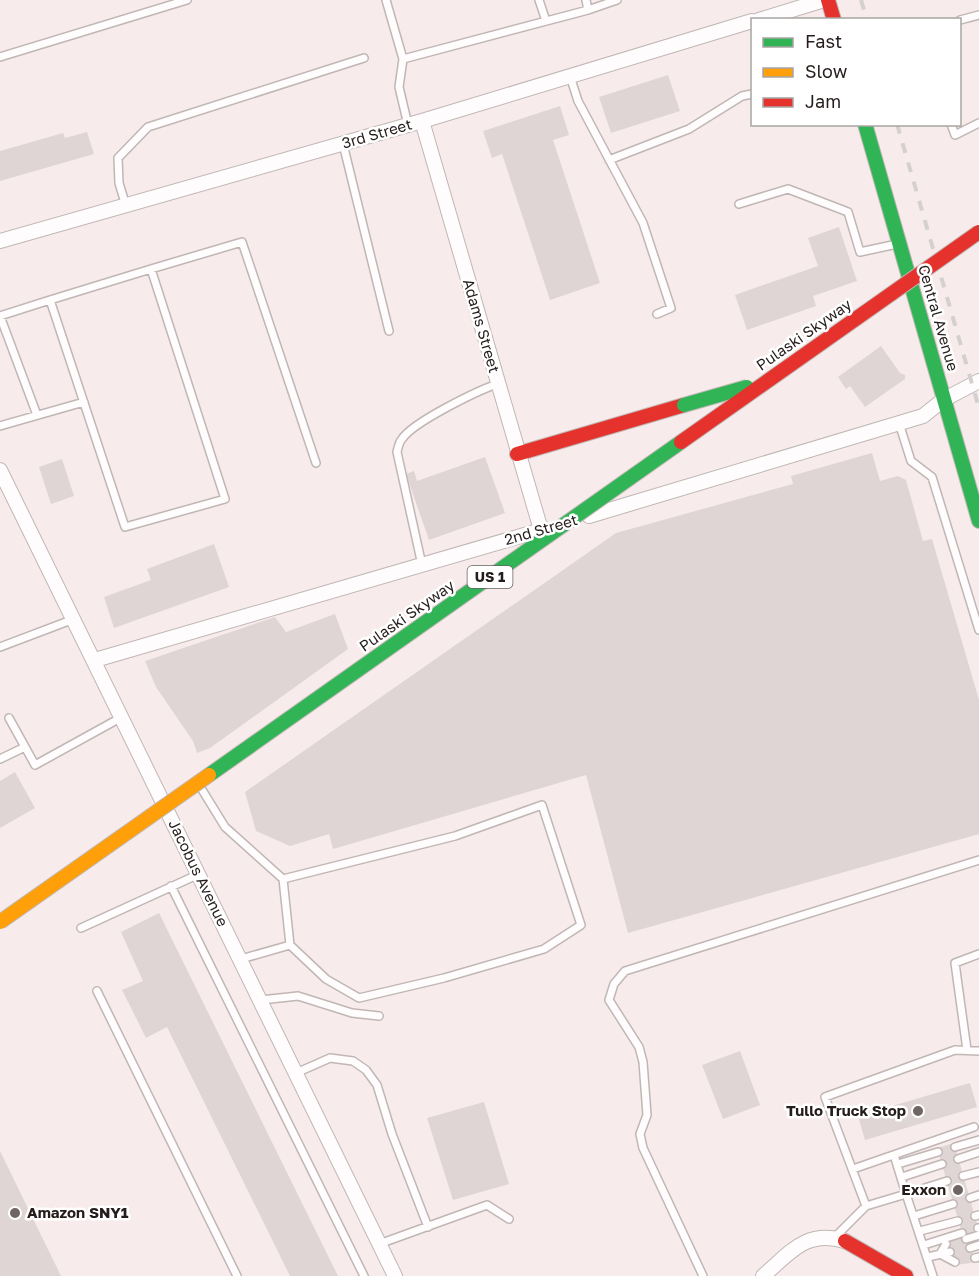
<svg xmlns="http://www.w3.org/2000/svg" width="979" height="1276" viewBox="0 0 979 1276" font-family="'Golos Text',sans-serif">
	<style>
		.building { fill: #dfd5d5 }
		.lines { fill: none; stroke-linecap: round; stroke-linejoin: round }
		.lane-casing { stroke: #c0b7b5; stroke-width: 10 }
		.street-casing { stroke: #c0b7b5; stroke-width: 16 }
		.fast-casing { stroke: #c0b7b5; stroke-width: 16 }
		.jam-casing { stroke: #c0b7b5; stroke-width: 16 }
		.lane { stroke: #fefcfc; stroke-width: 7 }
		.street { stroke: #fefcfc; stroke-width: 14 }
		.fast { stroke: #30b455; stroke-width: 14 }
		.jam { stroke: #e5322d; stroke-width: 14 }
		.rail { stroke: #d3d0cf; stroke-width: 4; stroke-dasharray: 10 10; stroke-linecap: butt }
		.fast-bridge-casing { stroke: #c0b7b5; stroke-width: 16; stroke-linecap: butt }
		.slow-bridge-casing { stroke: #c0b7b5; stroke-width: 16; stroke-linecap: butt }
		.jam-bridge-casing { stroke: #c0b7b5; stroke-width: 16; stroke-linecap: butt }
		.fast-bridge { stroke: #30b455; stroke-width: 14 }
		.slow-bridge { stroke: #ff9f0a; stroke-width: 14 }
		.jam-bridge { stroke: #e5322d; stroke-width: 14 }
		.poi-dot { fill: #6e6564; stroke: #fff; stroke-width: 2 }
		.labels { text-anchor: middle; stroke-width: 5; stroke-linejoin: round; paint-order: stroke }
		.shield { fill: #fff; stroke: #66615f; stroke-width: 1.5 }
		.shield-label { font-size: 14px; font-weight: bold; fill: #251d1b }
		.street-label { font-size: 15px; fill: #251d1b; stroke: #fff }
		.poi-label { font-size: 15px; font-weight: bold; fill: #251d1b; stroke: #fff; text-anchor: end }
	</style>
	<rect width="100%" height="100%" fill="#f7eceb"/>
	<path class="building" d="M668,75L680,111L611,133L599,97Z
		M560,106L569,135L553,140L600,283L550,300L502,154L492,158L483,131Z
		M87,132L94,154L0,181V151L63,133L65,138Z
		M839,227L857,281L813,296L816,306L747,330L735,295L818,266L808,238Z
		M881,346L900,373L905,375V379L865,407L850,386L846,389L838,377Z
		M872,453L880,481L898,476L906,480L923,541L932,539L979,700V834L628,933L586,775L333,849L329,834L290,846L256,831L245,792L616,533L793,484L791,476Z
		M485,457L505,513L429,540L406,474L414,471L417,481Z
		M62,459L74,496L51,504L39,467Z
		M214,544L229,587L114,628L104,597L151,580L147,569Z
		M335,614L348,649L210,748L197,753L193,741L156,687L145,661L275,617L286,632Z
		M15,772L35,808L0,828V781Z
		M159,913L338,1276H290L167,1027L146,1038L122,990L143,981L121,932Z
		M740,1051L760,1105L723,1119L702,1065Z
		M970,1083L977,1107L865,1140L858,1116Z
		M484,1102L509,1184L453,1200L427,1118Z
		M954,1143L979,1231L963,1236L937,1148Z
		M0,1151L61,1276H0Z
		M964,1237L977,1262L956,1265L945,1240Z"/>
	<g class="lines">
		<defs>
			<path id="lane" d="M386,0L403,59L399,87L408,125
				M539,0L546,21
				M586,0L588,10L617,0
				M960,20L979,15
				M0,57L187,0
				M403,59L588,10
				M570,76L578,101L643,223L671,308L657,314
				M951,124L955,135L979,123
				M343,144L389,331
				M609,160L689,129L742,96L752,94
				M739,204L788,189L848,212L860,252L897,244
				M126,206L119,183L118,158L148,127L364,58
				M151,269L225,499L125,527L50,300Z
				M151,269L242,242L316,463
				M37,415L0,316L50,300
				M899,423L911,461L932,477L979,630
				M0,426L84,402
				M422,565L397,452C398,448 399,442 402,439C413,422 477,391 497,384
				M0,647L74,619
				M9,718L35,765L122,717
				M0,759L25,747
				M201,788L225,827L283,879
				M171,886L364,1276
				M81,928L197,875
				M241,959L290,945L326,979L359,998L444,978L544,949L581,925L542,805L455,836L283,879L290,945
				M97,991L237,1276
				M261,1000L298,996L352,1013L379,1016
				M967,1050L955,963L979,954
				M296,1073L330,1058L353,1061L366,1070L377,1085L392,1134L428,1227
				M955,1147L979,1140
				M894,1155L906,1194L947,1181
				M958,1159L979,1152
				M898,1164L938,1152
				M853,1169L974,1127
				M963,1176L979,1172
				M902,1177L942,1164
				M970,1198L979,1195
				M914,1216L953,1204
				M975,1216L979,1215
				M978,1228H979
				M920,1231L958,1221
				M838,1234L866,1206
				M966,1239L979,1235
				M379,1244L487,1205L509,1219
				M946,1244L940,1254L955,1262
				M924,1245L962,1233
				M970,1248L979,1245
				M928,1257L950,1252
				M975,1258L979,1257
				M703,1276L643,1148L640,1134L647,1115L643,1062L639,1047L609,1000L614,984L625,971L979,860
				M933,1276L906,1194L866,1206L825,1097L955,1050L979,1051"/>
			<path id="street" d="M759,20L824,0
				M422,121L541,530
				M0,241L422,121L752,21
				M0,470L395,1276
				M589,516L923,416L943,400L979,381
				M95,660L545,529
				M763,1276C790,1253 806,1229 845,1241"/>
			<path id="fast" d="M865,124L979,521"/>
			<path id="jam" d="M828,0L834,20
				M517,454L684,405
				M845,1241L906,1276"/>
		</defs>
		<use href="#lane" class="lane-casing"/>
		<use href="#street" class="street-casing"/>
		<use href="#fast" class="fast-casing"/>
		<use href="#jam" class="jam-casing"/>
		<use href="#lane" class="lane"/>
		<use href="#street" class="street"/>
		<use href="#fast" class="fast"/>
		<use href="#jam" class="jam"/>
		<path class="rail" d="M861,0L867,20
			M897,124L979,408"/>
		<defs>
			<path id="fast-bridge" d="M684,405L747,387
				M209,775L681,442"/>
			<path id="slow-bridge" d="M0,922L209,775"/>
			<path id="jam-bridge" d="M681,442L979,232"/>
		</defs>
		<use href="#fast-bridge" class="fast-bridge-casing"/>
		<use href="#slow-bridge" class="slow-bridge-casing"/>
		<use href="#jam-bridge" class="jam-bridge-casing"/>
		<use href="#fast-bridge" class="fast-bridge"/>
		<use href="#slow-bridge" class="slow-bridge"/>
		<use href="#jam-bridge" class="jam-bridge"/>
	</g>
	<g class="poi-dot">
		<circle cx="918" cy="1111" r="6"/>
		<circle cx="958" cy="1190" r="6"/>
		<circle cx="15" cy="1213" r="6"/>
	</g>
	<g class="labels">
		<rect class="shield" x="467.5" y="566" width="45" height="22" rx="4.5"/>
		<g class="shield-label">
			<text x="490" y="582">US 1</text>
		</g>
		<g class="street-label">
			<text transform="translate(377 134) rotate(-16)" y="5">3rd Street</text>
			<text transform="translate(938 318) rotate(74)" y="5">Central Avenue</text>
			<text transform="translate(481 326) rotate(74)" y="5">Adams Street</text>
			<text transform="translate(804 335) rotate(-35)" y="5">Pulaski Skyway</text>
			<text transform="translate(541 530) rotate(-16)" y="5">2nd Street</text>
			<text transform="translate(407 616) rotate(-35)" y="5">Pulaski Skyway</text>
			<text transform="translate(198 873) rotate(64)" y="5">Jacobus Avenue</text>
		</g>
		<g class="poi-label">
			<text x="906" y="1116">Tullo Truck Stop</text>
			<text x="946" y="1195">Exxon</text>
			<text x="27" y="1218" text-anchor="start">Amazon SNY1</text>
		</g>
	</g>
	<rect x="751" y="18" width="210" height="108" fill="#ffffff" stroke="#a8a5a4" stroke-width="1.5"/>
	<rect x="763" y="38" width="30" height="9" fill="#30b455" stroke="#a8a5a4" stroke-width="1.5"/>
	<text x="805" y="48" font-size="18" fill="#251d1b">Fast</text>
	<rect x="763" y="68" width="30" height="9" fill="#ff9f0a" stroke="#a8a5a4" stroke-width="1.5"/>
	<text x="805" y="78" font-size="18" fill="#251d1b">Slow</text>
	<rect x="763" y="98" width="30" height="9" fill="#e5322d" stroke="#a8a5a4" stroke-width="1.5"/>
	<text x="805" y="108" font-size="18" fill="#251d1b">Jam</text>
</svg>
